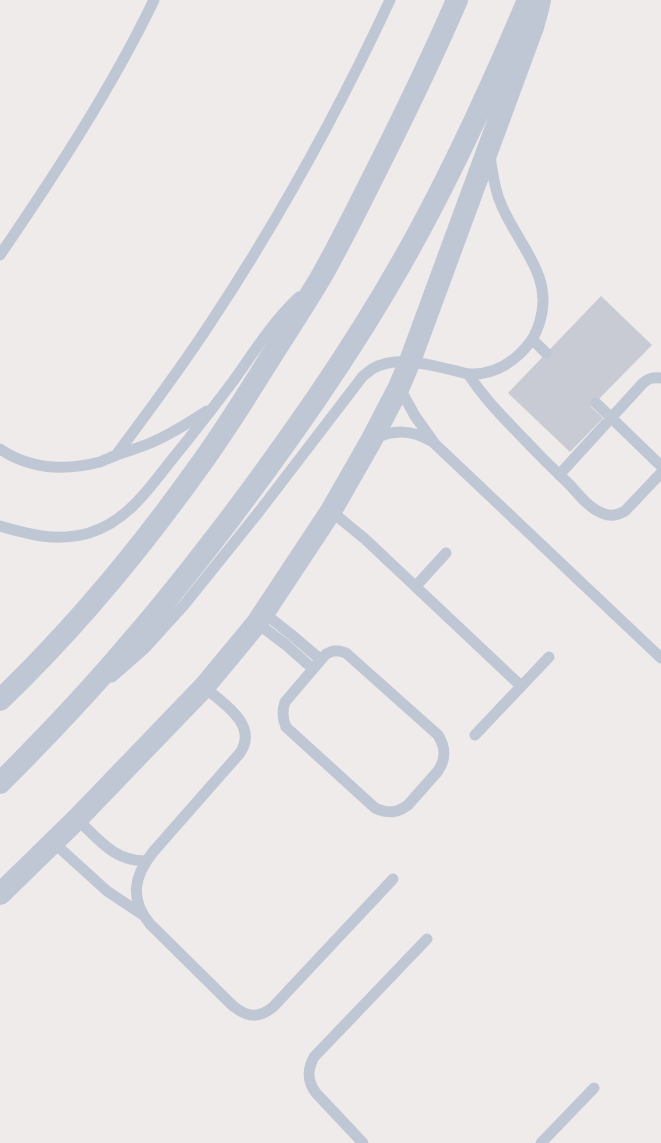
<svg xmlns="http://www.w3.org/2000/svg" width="661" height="1143" viewBox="0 0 661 1143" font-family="Arial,sans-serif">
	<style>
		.building { fill: #c9cbd4 }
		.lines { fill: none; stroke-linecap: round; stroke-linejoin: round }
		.service { stroke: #bfc7d5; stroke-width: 11 }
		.minor { stroke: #bfc7d5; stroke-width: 22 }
		.tertiary { stroke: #bfc7d5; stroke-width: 22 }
	</style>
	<rect width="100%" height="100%" fill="#efebeb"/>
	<path class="building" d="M601,296L652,345L591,407L603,418L570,452L508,393Z"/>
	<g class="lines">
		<path class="service" d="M0,255C56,173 111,89 154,0
			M532,339L546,353
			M468,374C484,398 501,415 520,435C536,452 553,469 570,485C579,495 589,508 602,513C610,517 618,515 625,511L661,473
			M399,387L415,416L435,444L661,658
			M596,403L661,466
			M374,439C393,429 413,430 431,441
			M0,449C31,470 65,471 100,462C105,460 111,457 117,455C127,451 138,448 148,444C169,436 188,423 207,411
			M116,455C149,411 181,368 211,322C279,219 338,112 390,0
			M559,475L643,383C649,378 653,377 661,378
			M331,511L365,539L521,686
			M0,526C31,535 57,542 89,533C126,522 148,490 170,462C192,435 213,408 234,380C254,352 273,321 299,297
			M416,586L446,553
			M264,613L293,636L321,660
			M257,623L286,645L313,669
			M333,651H339L346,653L438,735C446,748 446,759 438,771L408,805C397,813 388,814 375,808L286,727C282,718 282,711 285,702L326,654Z
			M112,677L145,648L184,605L258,513L363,376C366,374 369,371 372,369C397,355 426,364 452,370C458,371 464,374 470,374C495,375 516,361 531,341C535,335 538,328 540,321C554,275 517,244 501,204C494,189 493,173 490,157
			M204,687C223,703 259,725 240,753L153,852C134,876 129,899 150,924L233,1006C247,1017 258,1019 273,1007L393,879
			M475,735L549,657
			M77,819C99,840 114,861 146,861
			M54,843L107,891L143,915
			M363,1143L316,1093C307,1081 307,1070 314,1057L427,939
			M541,1143L594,1088"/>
		<path class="minor" d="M0,894L77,819L204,687L257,623L331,511L371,441L399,387L410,361L533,27L538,9L540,0"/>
		<path class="tertiary" d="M0,700C72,631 137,553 195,472C221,437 244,400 267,363C285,334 304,306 321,277C337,249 352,219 366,191C398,128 429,65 457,0
			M0,783C45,738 89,692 130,643C164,605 195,564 226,524C289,440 350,354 402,262C450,178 490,90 528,0"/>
	</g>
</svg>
